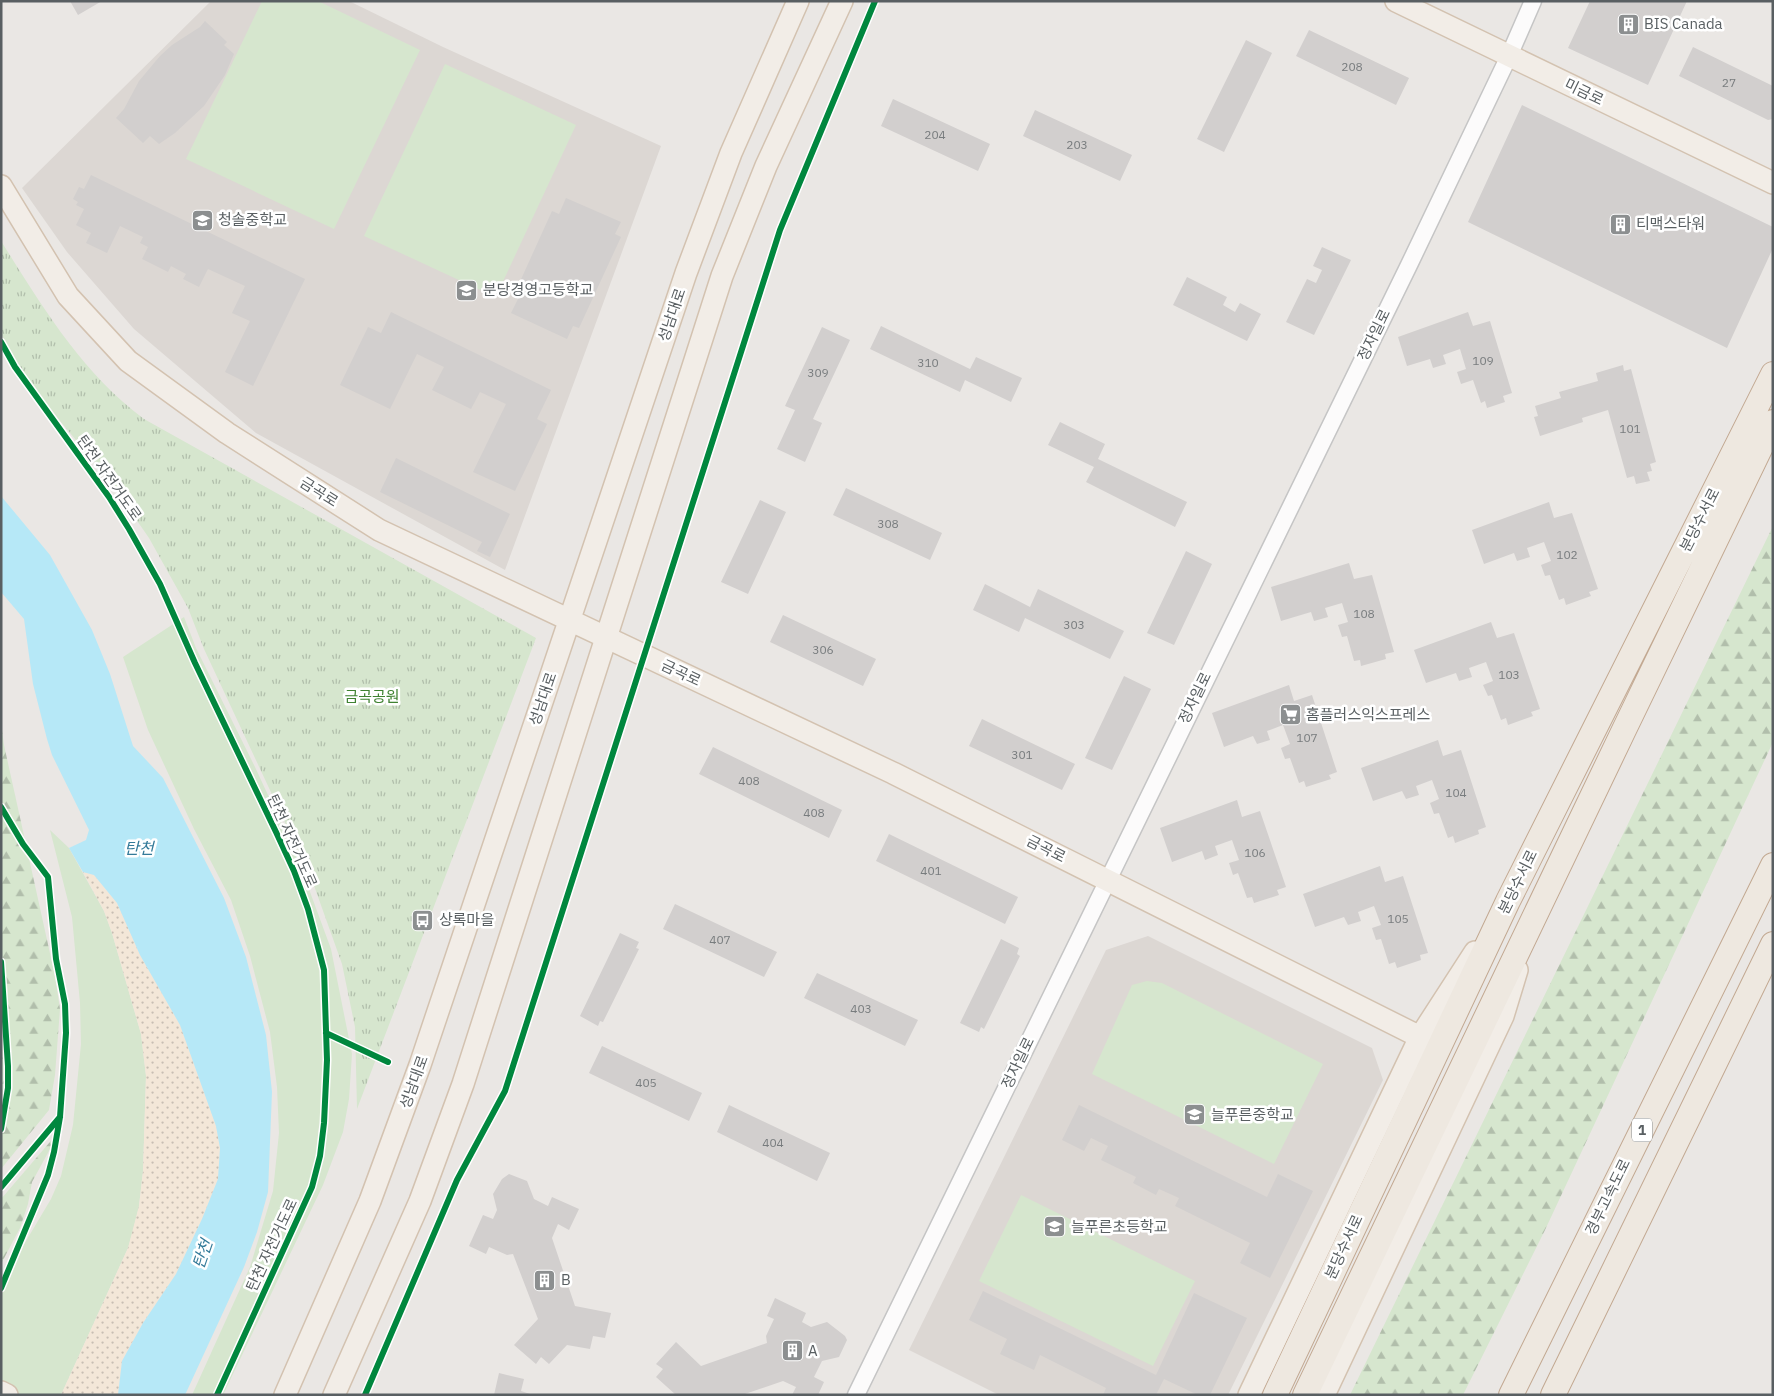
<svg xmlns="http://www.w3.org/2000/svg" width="1774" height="1396" viewBox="0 0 1774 1396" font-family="'IBM Plex Sans','Noto Sans KR',sans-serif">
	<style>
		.education { fill: #dcd7d3 }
		.grass { fill: #d6e6ce }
		.forest { fill: url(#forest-firs) }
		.sand { fill: url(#sand-dots) }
		.park { fill: url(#park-tufts) }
		.water { fill: #b6e8f7 }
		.building { fill: #d2cfce }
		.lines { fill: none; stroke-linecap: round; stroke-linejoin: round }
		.minor-casing { stroke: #c5c5c5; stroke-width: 19 }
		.major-casing { stroke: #d3c2b0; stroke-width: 24 }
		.highway-casing { stroke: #c2a891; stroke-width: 26 }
		.minor { stroke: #fcfbfb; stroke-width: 16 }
		.major { stroke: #f2ede7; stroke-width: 21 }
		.highway { stroke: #eee8e0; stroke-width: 24 }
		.cycleway-casing { stroke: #fff; stroke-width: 9 }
		.cycleway { stroke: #00873e; stroke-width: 6 }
		.labels { text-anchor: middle; stroke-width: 5; stroke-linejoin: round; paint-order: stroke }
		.number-label { font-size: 12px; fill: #787c7e }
		.shield { fill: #fff; stroke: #8b8f91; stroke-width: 1 }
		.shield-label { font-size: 14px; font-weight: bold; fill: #595f62 }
		.poi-label { font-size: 15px; fill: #595f62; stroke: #fff; text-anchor: start }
		.street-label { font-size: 15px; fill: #595f62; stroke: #fff }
		.park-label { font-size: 15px; fill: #3f8231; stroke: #fff }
		.water-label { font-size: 16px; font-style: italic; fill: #337a99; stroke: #fff }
	</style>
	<defs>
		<pattern id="forest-firs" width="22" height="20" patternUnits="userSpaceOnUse" patternTransform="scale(1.25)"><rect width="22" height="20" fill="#d6e6ce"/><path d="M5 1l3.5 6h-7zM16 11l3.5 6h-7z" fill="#b1beab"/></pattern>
		<pattern id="sand-dots" width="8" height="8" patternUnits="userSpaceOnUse" patternTransform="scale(1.25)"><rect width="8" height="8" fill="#f3e7d8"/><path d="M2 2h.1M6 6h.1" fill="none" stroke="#c8beb3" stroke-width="1.8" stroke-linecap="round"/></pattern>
		<pattern id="park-tufts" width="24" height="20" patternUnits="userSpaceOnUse" patternTransform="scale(1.25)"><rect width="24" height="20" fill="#d6e6ce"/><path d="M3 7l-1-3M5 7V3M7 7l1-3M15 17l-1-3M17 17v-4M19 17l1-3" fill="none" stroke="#b1beab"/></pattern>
	</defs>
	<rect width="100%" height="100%" fill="#eae7e4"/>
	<path class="education" d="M211,1H349L443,47L661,146L505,570L256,433L134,329L67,252L22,188Z
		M1148,936L1372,1048L1383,1080L1228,1395H999L909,1350L1106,950Z"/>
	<path class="grass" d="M262,1H318L420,50L334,229L186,159Z
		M445,64L576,125L499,290L489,294L364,236Z
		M184,617L196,648L255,767L299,862L331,949L352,1054L349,1099L343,1132L323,1185L223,1395H192L250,1267L273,1191L279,1133L277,1087L270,1032L250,956L231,900L194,829L148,730L123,657Z
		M50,830L69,848L104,911L112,933L141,1034L146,1076L143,1171L139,1206L133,1231L128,1248L61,1395H1V1283L51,1199L61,1176L73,1125L81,1044L80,1003L72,917Z
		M1147,981L1162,983L1323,1064L1274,1164L1092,1074L1132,985Z
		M1021,1195L1195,1281L1153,1366L979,1281Z"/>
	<path class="forest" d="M1773,526V742L1545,1230L1463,1395H1350Z
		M1,723L4,745L55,976L60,1009L55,1075L49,1110L1,1169Z
		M61,1129L32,1182L28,1204L20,1228L1,1264V1199Z"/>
	<path class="sand" d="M83,872L94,875L117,903L140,955L180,1025L216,1126L220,1148L218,1179L202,1219L176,1274L143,1323L122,1361L118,1395H61L128,1248L139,1206L143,1171L146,1076L141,1034L112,933L104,911Z"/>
	<path class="park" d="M1,241C42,306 81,372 144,419L536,638L357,1109L355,1027L342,964L312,880L204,649L188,608L149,538L106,476L40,397L10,352L1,333Z"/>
	<path class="water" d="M1,496L50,555L92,630L110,674L133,746L163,778L224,898L246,957L266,1035L272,1092L268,1192L257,1232L244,1267L185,1395H118L122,1361L143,1323L176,1274L202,1219L218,1179L220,1148L216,1126L180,1025L140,955L117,903L94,875L83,872L69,848L86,840L89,830L52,755L47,739L33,684L24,619L1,592Z"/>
	<path class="building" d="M70,1H102L78,15Z
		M1590,1H1687L1648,85L1568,48Z
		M205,21L227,42L224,45L234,54L225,75L204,106L175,133L159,144L150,136L143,143L116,118L124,109L139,81L160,56L172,45L200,27Z
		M1309,30L1409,78L1396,105L1296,56Z
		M1246,40L1272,53L1224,152L1197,139Z
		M1693,47L1773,86V119L1768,120L1679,76Z
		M893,99L990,144L978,171L881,126Z
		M1522,105L1773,227V248L1727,348L1468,222Z
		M1035,110L1132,155L1120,181L1023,136Z
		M91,175L305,279L253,386L225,372L250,321L232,313L245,286L208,269L199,287L183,279L186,274L171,266L168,272L142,259L148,247L140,243L143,237L120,226L107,253L86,243L91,233L76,225L84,209L76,205L78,202L73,199L79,187L84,189Z
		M566,198L621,222L615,234L621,237L579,328L573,326L567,339L511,313L518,299L513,297L552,211L559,214Z
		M1322,247L1351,260L1314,335L1286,322L1307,279L1316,283L1322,270L1313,266Z
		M1187,277L1227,297L1223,305L1235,312L1240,303L1261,314L1247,341L1173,305Z
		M391,312L551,390L537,419L547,424L515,491L473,472L506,404L480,392L471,409L432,390L444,367L417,354L390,409L340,385L368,327L381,333Z
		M1468,312L1473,326L1490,321L1512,393L1503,396L1505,402L1487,408L1485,401L1481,403L1473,380L1461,384L1457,372L1466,369L1460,349L1443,355L1446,364L1433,368L1430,359L1407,366L1398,337Z
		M881,326L970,369L976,357L1022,378L1011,402L965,380L960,392L870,349Z
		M822,327L850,340L813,419L822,423L805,462L777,449L795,410L785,406Z
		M1623,365L1624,371L1631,369L1656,462L1650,464L1652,471L1647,472L1650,481L1636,484L1634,476L1627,478L1608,410L1582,418L1583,422L1540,436L1534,417L1538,416L1535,406L1561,398L1559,392L1598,381L1596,373Z
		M1060,422L1105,444L1098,459L1187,502L1175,527L1086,482L1094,467L1048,445Z
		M396,458L510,514L490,557L477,551L482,542L380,492Z
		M846,488L942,533L930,560L833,515Z
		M760,500L786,512L748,594L721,582Z
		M1549,502L1554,518L1572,513L1598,589L1589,592L1591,596L1566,605L1564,598L1559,600L1550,575L1545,576L1541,565L1551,561L1544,542L1527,548L1530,557L1517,561L1514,553L1484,564L1472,530Z
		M1186,551L1212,564L1174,645L1147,633Z
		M1349,563L1354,579L1372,575L1394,652L1385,654L1386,659L1361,666L1360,660L1354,661L1347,636L1342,637L1338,625L1348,622L1342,603L1325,608L1328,617L1314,621L1311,612L1281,621L1271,587Z
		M985,584L1030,607L1038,589L1124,631L1110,659L1025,618L1019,632L973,610Z
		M783,615L876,659L863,686L770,642Z
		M1491,622L1497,638L1514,633L1540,709L1531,712L1533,716L1508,725L1506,718L1501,720L1492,695L1488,696L1483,685L1493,681L1486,662L1469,668L1472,677L1459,681L1456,673L1426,683L1414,650Z
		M1124,676L1151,689L1112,770L1085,758Z
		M1289,685L1294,701L1312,695L1337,772L1329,775L1331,779L1306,787L1304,781L1299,783L1290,758L1285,759L1281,748L1290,744L1283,725L1267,731L1270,740L1257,744L1253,736L1224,747L1212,713Z
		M982,719L1075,764L1062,790L969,746Z
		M1438,740L1443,756L1461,750L1486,827L1478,830L1479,834L1455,843L1453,836L1448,838L1439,813L1434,814L1430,803L1439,799L1432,780L1416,786L1419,795L1406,799L1402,791L1373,801L1361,768Z
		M713,747L842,810L829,838L699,774Z
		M1237,800L1242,817L1260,811L1286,887L1277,890L1279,895L1254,903L1252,897L1247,898L1238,873L1233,875L1229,863L1239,860L1232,840L1215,846L1218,855L1205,860L1202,851L1172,862L1160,828Z
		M889,834L1018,897L1005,924L876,861Z
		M1380,866L1385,882L1403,876L1428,953L1420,955L1421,960L1397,968L1395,962L1389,964L1381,939L1376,940L1372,928L1381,925L1374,906L1358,912L1361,921L1348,925L1344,917L1315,927L1303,894Z
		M675,904L777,952L764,977L663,929Z
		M620,933L639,942L636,948L639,949L603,1022L600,1021L598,1026L580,1016Z
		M1001,939L1019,948L1017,954L1020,956L984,1029L981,1027L979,1032L960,1023Z
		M817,973L918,1020L905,1046L804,998Z
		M602,1046L702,1093L689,1121L589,1073Z
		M729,1105L830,1153L817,1181L717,1132Z
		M1079,1105L1267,1197L1278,1174L1313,1191L1270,1278L1240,1263L1250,1243L1175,1206L1179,1198L1159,1189L1156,1195L1133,1183L1136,1177L1101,1160L1108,1146L1091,1138L1084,1151L1062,1140Z
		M509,1174L527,1181L534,1199L548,1206L552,1197L579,1209L569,1230L558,1224L552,1238L575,1306L611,1313L605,1338L593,1336L590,1349L567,1345L549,1364L541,1357L536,1364L514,1345L538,1319L513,1254L507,1255L489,1247L486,1254L469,1246L483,1215L493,1219L497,1210L493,1194L502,1179Z
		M983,1291L1156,1375L1194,1293L1247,1318L1210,1395H1198L1164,1379L1156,1395H1103L1106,1388L1040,1355L1034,1370L1000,1354L1007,1339L969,1320Z
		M775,1298L806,1313L802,1322L811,1327L827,1322L845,1336L847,1340L839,1357L822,1361L814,1377L824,1382L818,1395H792L796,1387L783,1381L742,1395H676L656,1377L663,1369L656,1364L676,1342L701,1366L767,1343L766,1336L774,1319L767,1316Z
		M499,1373L524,1379L521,1391L533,1395H494Z"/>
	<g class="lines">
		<defs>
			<path id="minor" d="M856,1395L1409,265L1509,56L1533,1"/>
			<path id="major" d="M1396,1L1773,183
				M1,186L68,296L128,361L227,433L379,530L893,773L1420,1037
				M1,1392L7,1395
				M285,1395L370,1201L420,1065L686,273L731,153L798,1
				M334,1395L420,1201L463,1084L722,276L766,166L842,1
				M1249,1395L1420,1037L1475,952
				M1324,1395L1503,1016L1517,970"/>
			<path id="highway" d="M1275,1395L1508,901L1773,374
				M1305,1395L1623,732L1773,422
				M1511,1395L1773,865
				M1553,1395L1773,944"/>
		</defs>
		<use href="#minor" class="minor-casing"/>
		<use href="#major" class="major-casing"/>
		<use href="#highway" class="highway-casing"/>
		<use href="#minor" class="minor"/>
		<use href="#major" class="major"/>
		<use href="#highway" class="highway"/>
		<defs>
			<path id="cycleway" d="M1,342L15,367L109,497L129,529L160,584L195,663L276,832L294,871L308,909L324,970L327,1060L324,1123L320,1156L312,1187L217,1395
				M1,807L23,844L48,877L56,959L65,1004L66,1033L60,1117L54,1152L48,1175L1,1288
				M1,962L8,1066V1088L1,1129
				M326,1033L388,1062
				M1,1187L60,1117
				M365,1395L457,1180L505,1091L780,230L875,1"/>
		</defs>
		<use href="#cycleway" class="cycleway-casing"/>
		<use href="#cycleway" class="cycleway"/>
	</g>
	<defs>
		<symbol id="building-square" viewBox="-11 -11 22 22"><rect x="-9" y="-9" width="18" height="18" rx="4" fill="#8c8f90" stroke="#fff"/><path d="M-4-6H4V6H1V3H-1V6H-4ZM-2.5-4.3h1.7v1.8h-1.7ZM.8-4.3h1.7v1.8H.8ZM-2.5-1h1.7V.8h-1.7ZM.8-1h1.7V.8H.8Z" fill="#fff"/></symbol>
		<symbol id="school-square" viewBox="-11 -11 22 22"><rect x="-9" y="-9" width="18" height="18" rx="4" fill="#8c8f90" stroke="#fff"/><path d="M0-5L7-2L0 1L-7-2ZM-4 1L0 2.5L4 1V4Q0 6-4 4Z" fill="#fff"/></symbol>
		<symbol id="supermarket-square" viewBox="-11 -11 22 22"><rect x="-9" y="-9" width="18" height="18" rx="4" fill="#8c8f90" stroke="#fff"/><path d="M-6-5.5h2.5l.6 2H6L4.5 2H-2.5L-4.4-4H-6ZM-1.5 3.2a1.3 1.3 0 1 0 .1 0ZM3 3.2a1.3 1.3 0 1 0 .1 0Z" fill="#fff"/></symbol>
		<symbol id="bus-square" viewBox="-11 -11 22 22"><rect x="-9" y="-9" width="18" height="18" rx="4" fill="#8c8f90" stroke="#fff"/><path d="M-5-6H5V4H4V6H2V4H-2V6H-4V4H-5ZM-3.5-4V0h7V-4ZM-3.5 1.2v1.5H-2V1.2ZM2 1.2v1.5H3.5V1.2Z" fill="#fff"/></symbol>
	</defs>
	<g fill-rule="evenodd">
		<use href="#building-square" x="1616" y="12" width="25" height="25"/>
		<use href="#school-square" x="190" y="208" width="25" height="25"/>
		<use href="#building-square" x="1608" y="212" width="25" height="25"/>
		<use href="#school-square" x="454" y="278" width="25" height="25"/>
		<use href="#supermarket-square" x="1278" y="702" width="25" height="25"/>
		<use href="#bus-square" x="410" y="908" width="25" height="25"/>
		<use href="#school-square" x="1182" y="1102" width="25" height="25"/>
		<use href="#school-square" x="1042" y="1214" width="25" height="25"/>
		<use href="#building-square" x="532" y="1268" width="25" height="25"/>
		<use href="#building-square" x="780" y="1338" width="25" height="25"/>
	</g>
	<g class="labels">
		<g class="number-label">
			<text x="1352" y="71">208</text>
			<text x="1729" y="87">27</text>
			<text x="935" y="139">204</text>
			<text x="1077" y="149">203</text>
			<text x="1483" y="365">109</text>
			<text x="928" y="367">310</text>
			<text x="818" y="377">309</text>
			<text x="1630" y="433">101</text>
			<text x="888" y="528">308</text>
			<text x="1567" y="559">102</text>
			<text x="1364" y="618">108</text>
			<text x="1074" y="629">303</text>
			<text x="823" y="654">306</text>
			<text x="1509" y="679">103</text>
			<text x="1307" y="742">107</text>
			<text x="1022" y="759">301</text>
			<text x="749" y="785">408</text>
			<text x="1456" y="797">104</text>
			<text x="814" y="817">408</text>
			<text x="1255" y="857">106</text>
			<text x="931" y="875">401</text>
			<text x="1398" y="923">105</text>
			<text x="720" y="944">407</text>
			<text x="861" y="1013">403</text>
			<text x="646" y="1087">405</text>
			<text x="773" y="1147">404</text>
		</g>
		<rect class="shield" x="1632" y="1118.5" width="20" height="23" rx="4"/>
		<g class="shield-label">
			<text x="1642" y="1135">1</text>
		</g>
		<g class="poi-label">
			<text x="1644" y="29">BIS Canada</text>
			<text x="218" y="225">청솔중학교</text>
			<text x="1636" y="229">티맥스타워</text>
			<text x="483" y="295">분당경영고등학교</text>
			<text x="1306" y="720">홈플러스익스프레스</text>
			<text x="439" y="925">상록마을</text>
			<text x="1211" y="1120">늘푸른중학교</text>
			<text x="1071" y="1232">늘푸른초등학교</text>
			<text x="561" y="1285">B</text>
			<text x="808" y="1356">A</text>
		</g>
		<g class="street-label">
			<text transform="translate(1584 92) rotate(26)" y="5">미금로</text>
			<text transform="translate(672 315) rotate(-71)" y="5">성남대로</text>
			<text transform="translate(1374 335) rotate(-64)" y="5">정자일로</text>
			<text transform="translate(109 478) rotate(55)" y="5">탄천 자전거도로</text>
			<text transform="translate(319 492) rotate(32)" y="5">금곡로</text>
			<text transform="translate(1700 520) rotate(-63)" y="5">분당수서로</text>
			<text transform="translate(681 673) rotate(25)" y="5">금곡로</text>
			<text transform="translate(1195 698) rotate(-64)" y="5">정자일로</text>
			<text transform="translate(543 699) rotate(-71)" y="5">성남대로</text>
			<text transform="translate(292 841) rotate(66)" y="5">탄천 자전거도로</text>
			<text transform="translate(1046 849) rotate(27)" y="5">금곡로</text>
			<text transform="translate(1518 882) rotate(-64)" y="5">분당수서로</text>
			<text transform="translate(1018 1063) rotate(-64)" y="5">정자일로</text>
			<text transform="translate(414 1082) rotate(-70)" y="5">성남대로</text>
			<text transform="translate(1608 1197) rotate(-64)" y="5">경부고속도로</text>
			<text transform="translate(272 1245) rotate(-65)" y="5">탄천 자전거도로</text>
			<text transform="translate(1344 1247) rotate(-65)" y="5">분당수서로</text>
		</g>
		<g class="park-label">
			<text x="372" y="702">금곡공원</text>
		</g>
		<g class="water-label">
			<text x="139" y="854">탄천</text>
			<text transform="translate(202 1254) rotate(-71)" y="6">탄천</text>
		</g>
	</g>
	<rect width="1774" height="1396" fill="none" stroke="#595f62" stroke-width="5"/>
</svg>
